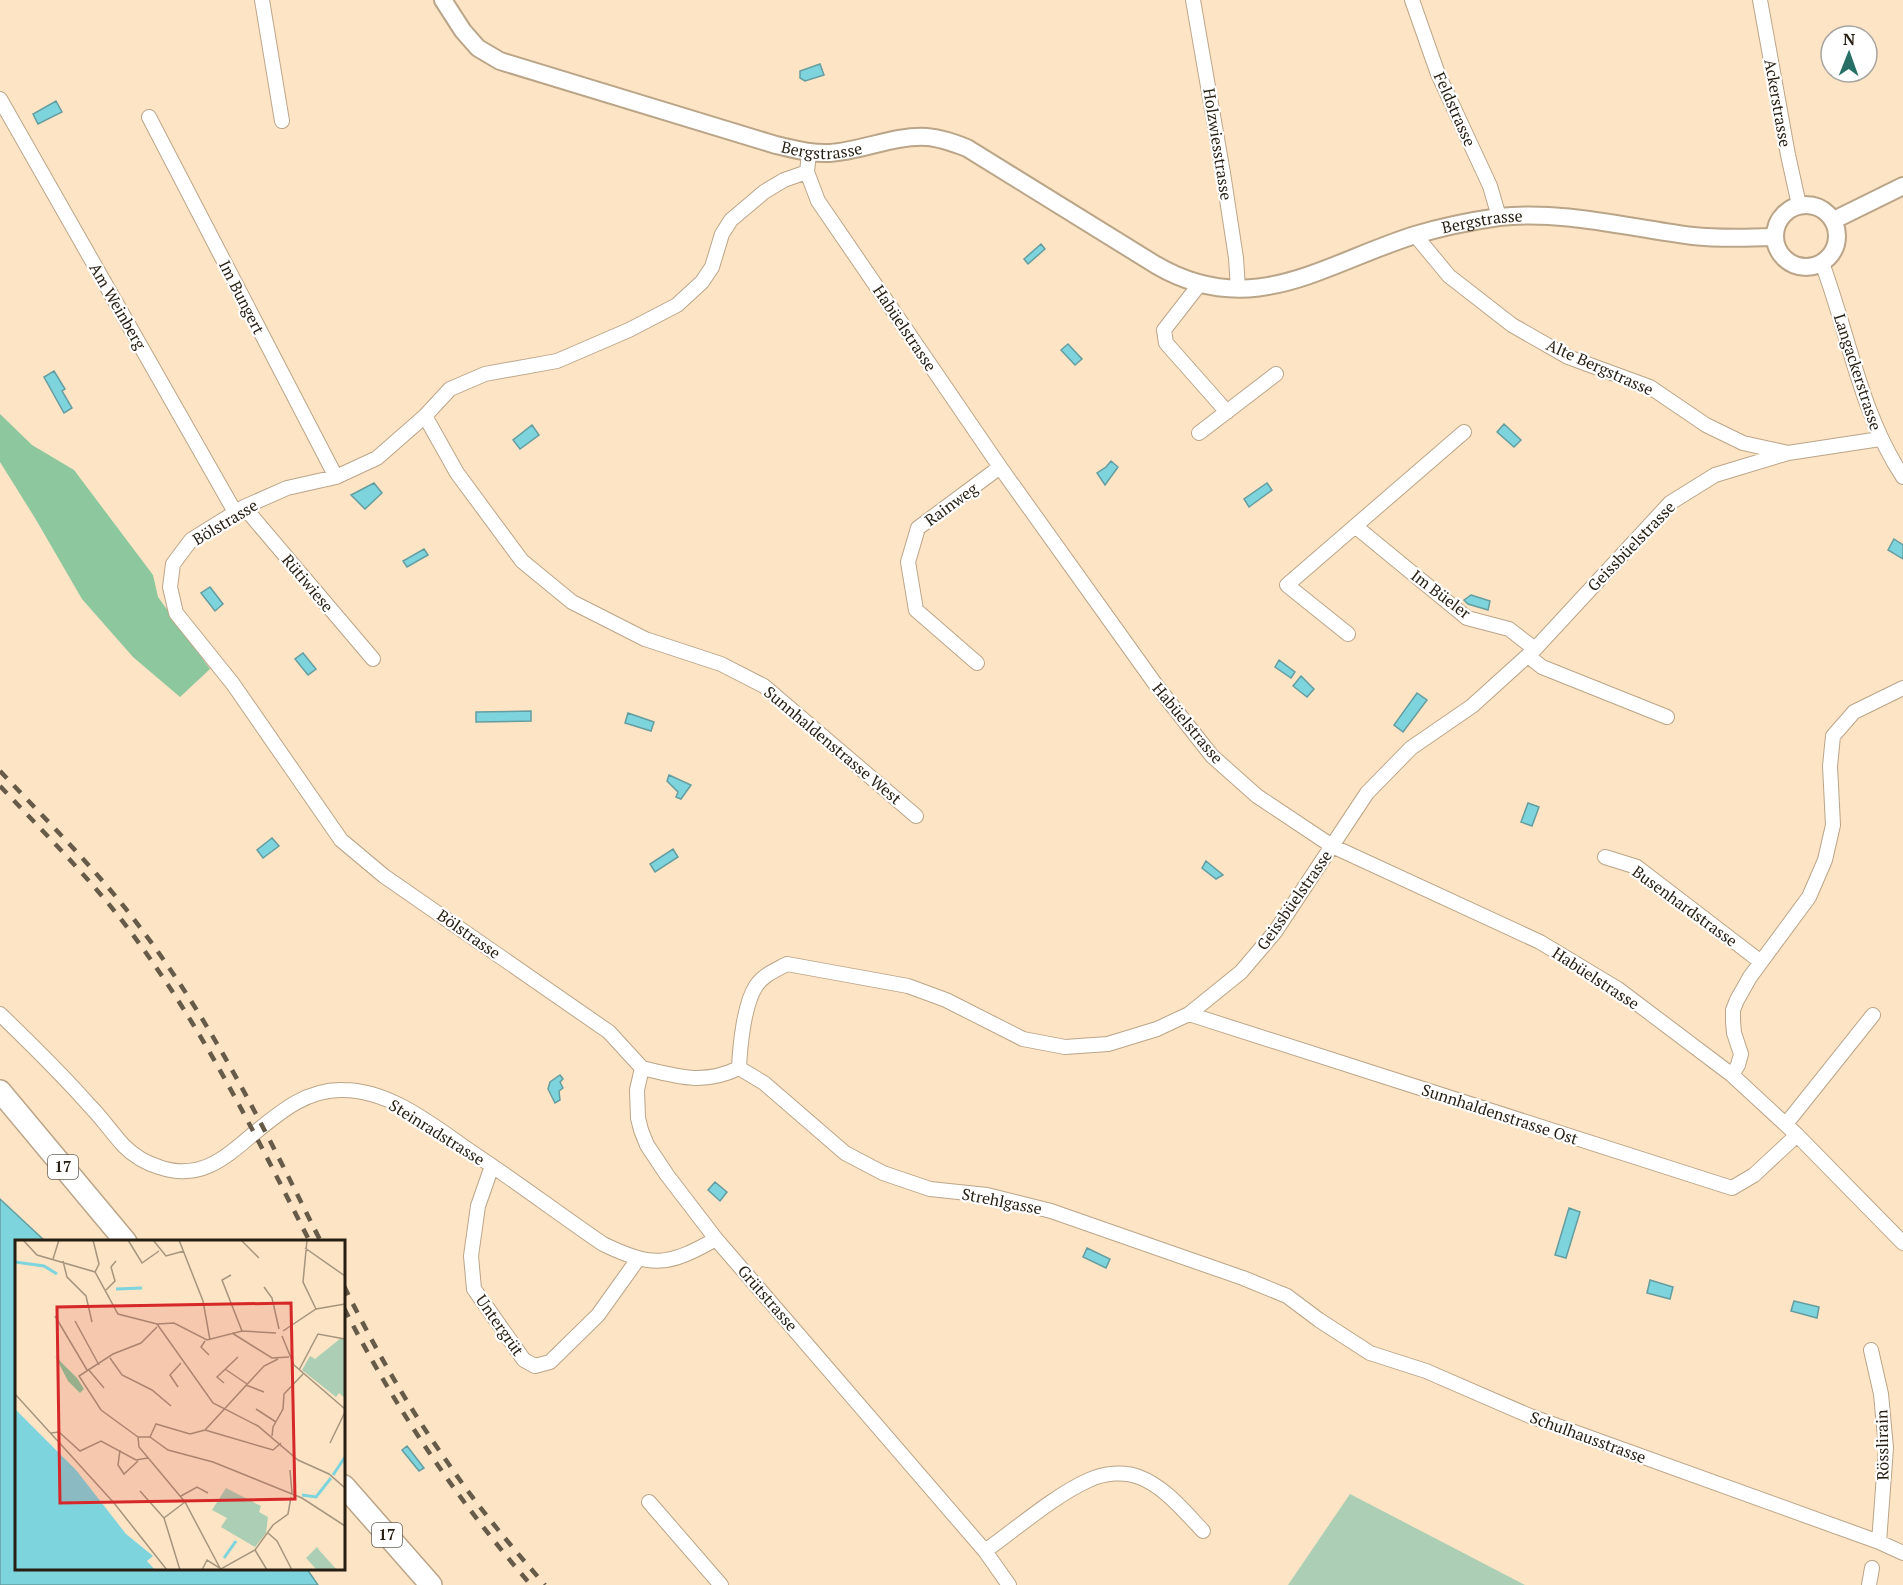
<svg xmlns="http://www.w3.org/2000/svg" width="1903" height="1585" viewBox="0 0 1903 1585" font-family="'PT Serif',serif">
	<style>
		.green { fill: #abceb4 }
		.forest { fill: #8dc79d }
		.water { fill: #7ed4dd; stroke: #649da0; stroke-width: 1.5 }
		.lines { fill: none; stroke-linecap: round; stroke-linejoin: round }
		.minor-casing { stroke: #bba588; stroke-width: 16 }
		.tertiary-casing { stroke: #bba588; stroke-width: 20 }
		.primary-casing { stroke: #bba588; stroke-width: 24 }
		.minor { stroke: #fff; stroke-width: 14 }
		.tertiary { stroke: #fff; stroke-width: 16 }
		.primary { stroke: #fff; stroke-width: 21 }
		.rail { stroke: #665a48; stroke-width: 4.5; stroke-dasharray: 10 10; stroke-linecap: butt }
		.labels { text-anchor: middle; stroke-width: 4.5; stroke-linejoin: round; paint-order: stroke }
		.shield { fill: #fff; stroke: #676259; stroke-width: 1.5 }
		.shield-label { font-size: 15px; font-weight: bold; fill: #261e12 }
		.street-label { font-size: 16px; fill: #261e12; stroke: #fff }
		.inset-river { fill: none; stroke: #7ed4dd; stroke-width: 3 }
		.inset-road { fill: none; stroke: #a6957d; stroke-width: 1.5 }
		.view { fill: #d62828; fill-opacity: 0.15; stroke: #d62828; stroke-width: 3 }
		.inset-edge { fill: none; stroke: #261e12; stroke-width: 3 }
	</style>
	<rect width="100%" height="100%" fill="#fce4c5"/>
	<path class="green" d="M1350,1494L1525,1585H1288Z"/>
	<path class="forest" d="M0,414L32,445L74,470L153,575L158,597L210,669L180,697L133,657L82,599L35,518L0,462Z"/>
	<path class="water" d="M820,64L824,75L805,81L800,78V71Z
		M56,101L62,112L38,124L33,114Z
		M1041,244L1045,249L1028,264L1024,259Z
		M1068,344L1082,359L1075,365L1061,350Z
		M54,371L65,389L62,391L72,408L64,413L44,377Z
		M1504,424L1521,440L1514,447L1497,432Z
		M532,425L539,435L520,449L513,440Z
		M1111,461L1118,467L1105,485L1097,473L1106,467Z
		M374,483L382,493L365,509L351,495Z
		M1267,483L1272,490L1249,507L1244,499Z
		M1894,539L1903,545V559L1888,550Z
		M424,549L428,555L407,567L403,561Z
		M210,587L223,604L215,611L201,593Z
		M1471,595L1490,601L1488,610L1468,604L1464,600Z
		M303,653L316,669L308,675L295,659Z
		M1279,660L1295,672L1291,678L1275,667Z
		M1301,676L1314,689L1307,697L1293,686Z
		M1417,693L1427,700L1403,732L1394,725Z
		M531,711V721L476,722V712Z
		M628,713L654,722L651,731L625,723Z
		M669,775L691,785L681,799L676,797L678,792L667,781Z
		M1528,803L1539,807L1532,826L1521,822Z
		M272,838L279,846L263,858L257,850Z
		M673,849L678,857L655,872L650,864Z
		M1206,861L1223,875L1216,879L1202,868Z
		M560,1075L563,1079L560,1082L563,1088L559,1091L560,1100L555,1103L548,1089L550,1082Z
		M715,1182L727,1192L720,1201L708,1190Z
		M0,1199L45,1241L16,1242V1568L307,1569L318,1585H0Z
		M1569,1208L1580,1212L1566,1258L1555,1255Z
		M1087,1248L1110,1259L1106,1268L1083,1257Z
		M1650,1280L1673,1287L1670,1299L1647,1293Z
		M1794,1301L1819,1307L1817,1318L1791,1311Z
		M407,1446L424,1468L419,1471L402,1450Z"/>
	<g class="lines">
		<defs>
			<path id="minor" d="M262,0L282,121
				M1193,0L1223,173L1236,258L1238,289
				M1412,0L1438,74L1490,186L1499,217
				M1760,0L1788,155L1799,205
				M0,99L235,512
				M149,117L336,477
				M809,153L807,172L818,201L1000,467L1156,685L1212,756L1257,796L1332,846L1540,942L1618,989L1732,1075L1797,1135L1903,1243
				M1415,235L1449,276L1512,325L1568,357L1650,387L1706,425L1743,443L1788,453L1880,439
				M1822,263C1849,335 1860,412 1903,477
				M1199,285L1164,330L1166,343L1227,412
				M425,416L457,473L522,561L572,602L645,639L721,664L764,686L916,816
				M1199,433L1276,374
				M244,507L373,659
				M1355,526L1467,618L1509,629L1535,649
				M1348,634L1287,585L1464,432
				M1528,656L1542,667L1667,717
				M977,663L916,610L908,562L918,528L1000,467
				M1605,857L1637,867L1761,962
				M0,1014C30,1043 61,1073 89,1105C102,1118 112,1133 124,1146C134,1156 146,1163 159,1167C199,1181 224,1159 252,1135C279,1113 306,1089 343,1090C391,1090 435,1127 473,1153C517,1182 559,1214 603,1244C653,1268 668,1266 716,1239
				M1189,1014L1732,1188L1754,1175L1797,1135
				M642,1068L609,1032L384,876L341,840L233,684L176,613L170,587L173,564L191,540L244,507L287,488L336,477L377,458L425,416L450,389L485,374L557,361L629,330L677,305L702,282L712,267L722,234L731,220L764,192L784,180L807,172
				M739,1068C740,1046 744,1004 756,986C763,975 776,970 787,964L908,986L946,1000L1023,1039L1065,1047L1108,1044L1157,1029L1189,1014L1241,972L1275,932L1367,793L1411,748L1472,706L1535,649L1670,503L1715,475L1788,453
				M739,1068L764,1083L845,1153L883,1173L930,1189L987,1195L1051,1211L1243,1278L1287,1296L1319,1320L1370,1353L1426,1371L1530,1416L1879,1542L1903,1553
				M739,1068C704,1085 679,1077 642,1068L637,1090L638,1118L641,1130L647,1145L667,1175L716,1239L985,1551L1009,1585
				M1732,1075L1738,1065L1741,1054L1734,1033L1733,1021V1010L1737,1000L1750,977L1809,897L1825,860L1833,825L1830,766L1833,736L1854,712L1903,688
				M1786,1124L1873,1015
				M492,1166L478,1206L471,1256L474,1289L524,1360L535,1366L550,1362L598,1315L638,1259
				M1871,1350L1881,1394L1886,1448L1879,1542
				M649,1502L721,1585
				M985,1551C1016,1529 1055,1495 1089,1480C1104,1473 1124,1471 1139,1477C1164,1486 1185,1512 1203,1531
				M1869,1585L1872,1568"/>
			<g id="tertiary">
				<path id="s1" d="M443,0L463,31L478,48L500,61L776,145C794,149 811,154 830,153C862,151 894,135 927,137C941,138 954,143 967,148L1156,265C1252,321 1323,264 1415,235C1442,227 1471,221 1499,217C1565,210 1628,228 1693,236C1720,239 1747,238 1775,237"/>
				<circle cx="1806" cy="236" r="31"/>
				<path d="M1834,220L1903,186"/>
			</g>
			<path id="primary" d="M0,1091L126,1242
				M344,1486L431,1585"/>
		</defs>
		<use href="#minor" class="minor-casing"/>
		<use href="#tertiary" class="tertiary-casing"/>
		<use href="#primary" class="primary-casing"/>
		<use href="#minor" class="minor"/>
		<use href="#tertiary" class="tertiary"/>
		<use href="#primary" class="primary"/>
		<path class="rail" d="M0,771C50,824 102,875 145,934C216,1029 268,1136 321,1242
			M0,786C49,838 100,888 141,946C208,1038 258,1140 310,1242
			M344,1286C374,1347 408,1407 448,1463C477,1506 511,1546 545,1585
			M344,1308C395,1408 457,1500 531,1585"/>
	</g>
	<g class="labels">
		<g class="shield">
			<rect x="48" y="1155" width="30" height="24" rx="4.5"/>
			<rect x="372" y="1523" width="30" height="24" rx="4.5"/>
		</g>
		<g class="shield-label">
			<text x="63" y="1172">17</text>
			<text x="387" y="1540">17</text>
		</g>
		<g class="street-label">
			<text transform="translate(1778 103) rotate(80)" y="6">Ackerstrasse</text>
			<text transform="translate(1455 109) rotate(66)" y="6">Feldstrasse</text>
			<text transform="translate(1218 144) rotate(81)" y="6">Holzwiesstrasse</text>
			<text dy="6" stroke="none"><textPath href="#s1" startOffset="420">Bergstrasse</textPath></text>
			<text dy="6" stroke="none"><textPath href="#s1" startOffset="1132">Bergstrasse</textPath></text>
			<text transform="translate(242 297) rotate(63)" y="6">Im Bungert</text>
			<text transform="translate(118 306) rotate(60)" y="6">Am Weinberg</text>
			<text transform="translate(905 328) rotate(56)" y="6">Habüelstrasse</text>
			<text transform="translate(1600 367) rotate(24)" y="6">Alte Bergstrasse</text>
			<text transform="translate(1858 372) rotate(72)" y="6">Langackerstrasse</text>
			<text transform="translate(951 504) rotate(-36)" y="6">Rainweg</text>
			<text transform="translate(225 522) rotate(-31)" y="6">Bölstrasse</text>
			<text transform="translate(1631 546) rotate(-46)" y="6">Geissbüelstrasse</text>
			<text transform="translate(308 583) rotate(50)" y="6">Rütiwiese</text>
			<text transform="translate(1441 594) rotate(37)" y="6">Im Büeler</text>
			<text transform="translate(1188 723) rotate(50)" y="6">Habüelstrasse</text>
			<text transform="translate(833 745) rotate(40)" y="6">Sunnhaldenstrasse West</text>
			<text transform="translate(1294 900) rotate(-55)" y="6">Geissbüelstrasse</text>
			<text transform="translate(1685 906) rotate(36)" y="6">Busenhardstrasse</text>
			<text transform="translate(469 934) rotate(35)" y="6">Bölstrasse</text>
			<text transform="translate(1596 978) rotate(33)" y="6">Habüelstrasse</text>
			<text transform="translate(1500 1114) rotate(18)" y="6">Sunnhaldenstrasse Ost</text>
			<text transform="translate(437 1132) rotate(32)" y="6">Steinradstrasse</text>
			<text transform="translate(1002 1201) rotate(11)" y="6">Strehlgasse</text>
			<text transform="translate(768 1298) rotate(49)" y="6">Grütstrasse</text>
			<text transform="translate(500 1325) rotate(55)" y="6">Untergrüt</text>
			<text transform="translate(1588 1437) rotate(20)" y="6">Schulhausstrasse</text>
			<text transform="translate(1882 1445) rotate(-91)" y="6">Rösslirain</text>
		</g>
	</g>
	<g transform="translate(15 1240)">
		<rect width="330" height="330" fill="#fce4c5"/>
		<path d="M326,98L330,100V158L324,153L321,157L287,130L295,116L300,119ZM211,248L246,266L244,272L253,277L251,293L240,307L206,287L212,278L197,270ZM302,307L304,310L322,330H302L291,318Z" fill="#abceb4"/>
		<path d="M40,116L62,138L69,149L65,153L53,141Z" fill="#8dc79d"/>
		<path d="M0,169L61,230L111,294L138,316L132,321L140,330H0Z" fill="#7ed4dd"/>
		<path class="inset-river" d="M0,22L29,26L42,34M101,49L127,48M318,235L330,217M287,255L301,257L316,238M0,280L49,330M209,318L221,301"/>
		<path class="inset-road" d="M8,0L22,15L80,32L103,74L142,84L159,83L192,100L227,91L261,93M78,0L84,24L80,32M113,0L127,23L144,11M138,0L151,16L169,11M164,0L188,61L195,100M226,0L244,18M292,0L288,42L301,69M290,8L330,36M38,19L44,0M48,21L52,37L71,56L77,82M216,35L207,40L227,91M249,47L257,58L264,89M91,50L100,41L96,27L101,21M40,76L72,130M60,81L84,125M142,84L198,163L243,186L283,220L314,234L330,248M268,91L301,69L330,64M217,93L257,118L274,117M267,96L279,125L330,169M190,101L186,107L194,115M95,118L107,135L137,150L156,166M73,129L89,148M210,129L232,144M284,130L303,94L330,99M209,143L202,137L223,117M231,145L249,152M163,147L155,135L166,123M0,154L99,263L152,330M241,169L261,182M190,190L258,210L266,203M36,193L44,192L65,211L86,201L121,220L133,218M257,196L258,187L268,169L269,154L288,134M123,197L86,170L64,136L98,114L126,103L142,87M135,197L153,210L198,222L287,258L330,286M135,197H123L124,207L170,262L206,330M135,197L141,184L175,194L190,190L249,126L263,119M315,203L330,172M105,210L103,225L109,234L123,221M275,230L277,253M125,251L149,278M166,256L182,247L193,253M253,293L262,301L277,330M240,310L252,330M165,330L149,278L170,262M187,330L192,320L206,329L240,310L258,285L273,274L276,257"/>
		<path class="view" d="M276,63L280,259L45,263L42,67Z"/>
		<rect width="330" height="330" class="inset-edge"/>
	</g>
	<g transform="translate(1849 54) rotate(1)"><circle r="28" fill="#ffffff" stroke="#a8a5a0" stroke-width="1.5"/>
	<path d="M0-4.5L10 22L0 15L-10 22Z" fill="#286f66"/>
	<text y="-9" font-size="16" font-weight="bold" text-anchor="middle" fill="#261e12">N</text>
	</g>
</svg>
